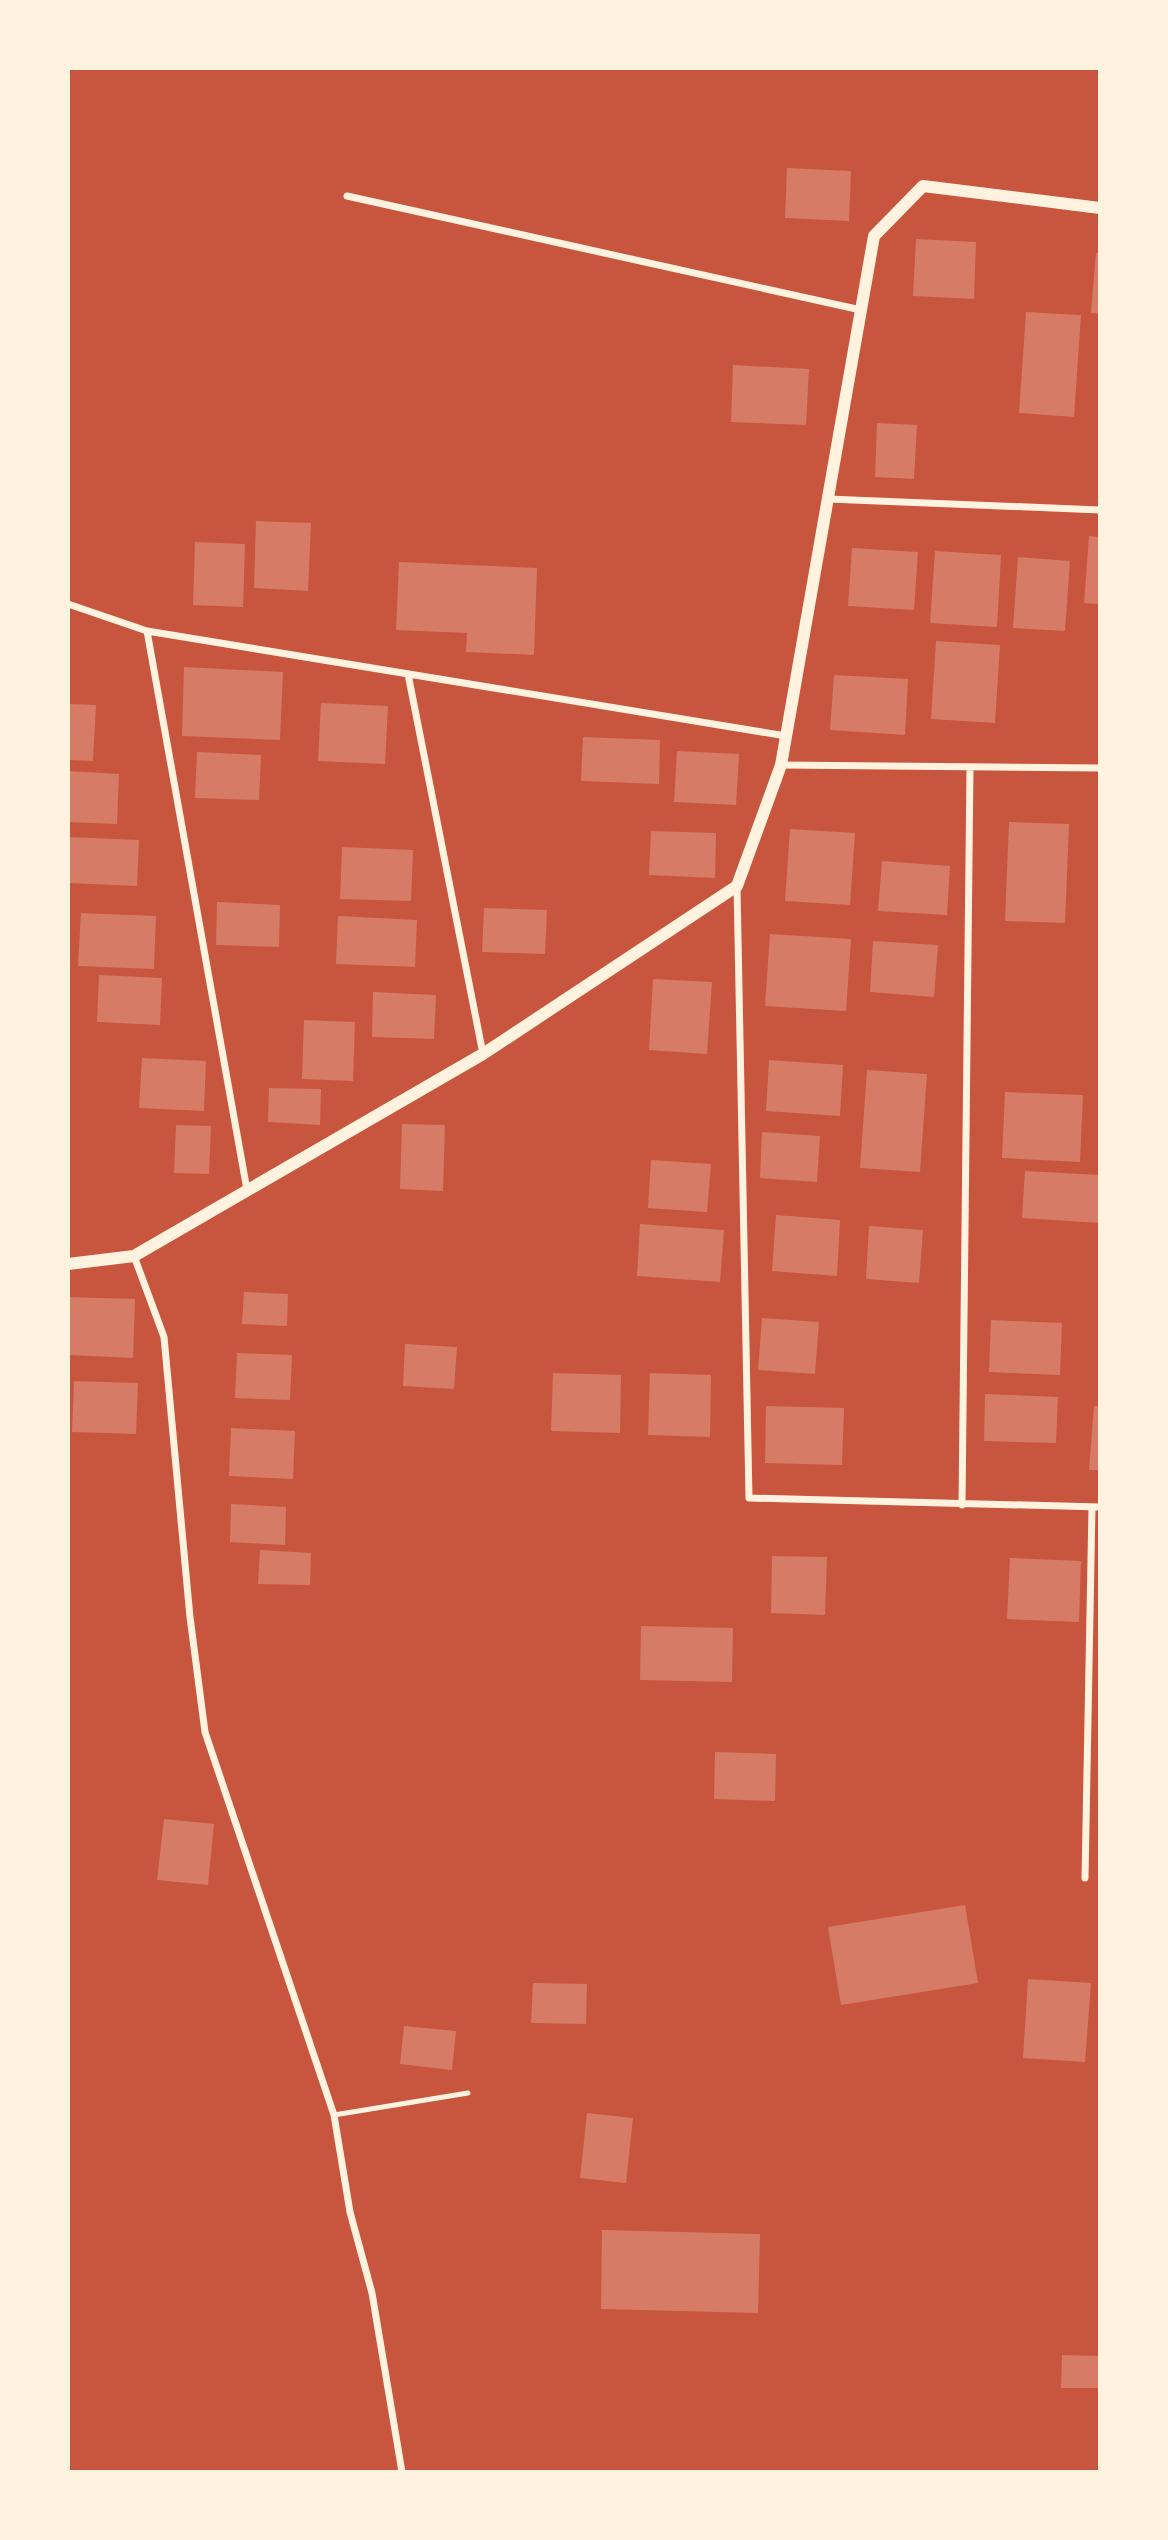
<svg xmlns="http://www.w3.org/2000/svg" width="1168" height="2540" viewBox="0 0 1168 2540" font-family="Arial,sans-serif">
	<style>
		.building { fill: #d67c66 }
		.lines { fill: none; stroke-linecap: round; stroke-linejoin: round }
		.service { stroke: #fff3e0; stroke-width: 5 }
		.minor { stroke: #fff3e0; stroke-width: 7 }
		.tertiary { stroke: #fff3e0; stroke-width: 12 }
	</style>
	<rect width="100%" height="100%" fill="#c8553d"/>
	<path class="building" d="M787,168L851,171L849,221L785,218Z
		M916,239L976,242L974,299L913,296Z
		M1096,253H1100V314L1091,313Z
		M1026,312L1081,315L1074,417L1019,413Z
		M733,365L809,369L806,425L731,422Z
		M877,423L917,425L914,479L875,477Z
		M256,521L311,523L308,591L254,588Z
		M1089,536L1100,537V604L1084,603Z
		M195,542L245,544L243,607L193,605Z
		M852,548L918,552L914,610L848,606Z
		M935,551L1001,555L997,627L930,623Z
		M1018,557L1070,561L1065,631L1013,628Z
		M399,562L537,568L534,655L466,652L467,633L396,630Z
		M936,641L1000,645L995,723L931,719Z
		M184,667L283,672L280,740L182,736Z
		M834,675L908,679L905,735L830,730Z
		M321,703L388,706L385,764L318,761Z
		M68,704L96,705L93,761L68,760Z
		M583,737L660,740L659,784L581,781Z
		M677,751L739,754L736,805L674,802Z
		M197,752L261,755L259,800L195,798Z
		M68,771L119,774L117,824L68,822Z
		M1009,822L1069,824L1065,923L1005,921Z
		M790,829L855,833L850,905L785,901Z
		M651,831L716,833L715,878L649,875Z
		M68,837L139,840L137,886L68,883Z
		M342,847L413,850L411,901L340,899Z
		M882,861L950,866L947,915L878,911Z
		M217,902L280,905L279,947L216,945Z
		M484,908L547,910L545,954L482,952Z
		M81,913L156,916L154,969L78,966Z
		M338,916L417,920L415,967L336,964Z
		M770,934L851,939L846,1011L765,1006Z
		M873,941L938,945L934,997L870,992Z
		M99,975L162,978L160,1025L97,1022Z
		M653,979L712,982L707,1054L649,1050Z
		M373,992L436,995L434,1039L372,1037Z
		M304,1020L355,1022L353,1081L302,1079Z
		M142,1058L206,1061L204,1111L139,1108Z
		M769,1060L843,1065L840,1116L766,1111Z
		M867,1070L927,1074L920,1172L860,1168Z
		M269,1088L321,1089L320,1125L268,1122Z
		M1005,1092L1083,1095L1080,1162L1002,1158Z
		M402,1124L445,1125L443,1191L400,1189Z
		M176,1125L211,1126L209,1174L174,1173Z
		M762,1132L820,1136L817,1182L760,1178Z
		M651,1160L711,1164L707,1212L648,1208Z
		M1025,1171L1100,1175V1223L1022,1218Z
		M776,1215L840,1220L837,1276L772,1271Z
		M640,1224L724,1230L720,1282L637,1276Z
		M869,1226L923,1230L919,1283L866,1279Z
		M244,1292L288,1294L287,1326L242,1324Z
		M68,1297L135,1299L133,1358L68,1355Z
		M762,1318L819,1322L815,1374L758,1370Z
		M991,1320L1062,1323L1060,1375L989,1372Z
		M405,1344L457,1347L454,1389L403,1386Z
		M237,1353L292,1355L290,1400L235,1398Z
		M553,1373L621,1375L620,1433L551,1431Z
		M650,1373L711,1375L710,1437L648,1435Z
		M74,1381L138,1383L136,1434L72,1432Z
		M985,1394L1058,1397L1056,1443L984,1441Z
		M766,1406L844,1408L842,1465L765,1463Z
		M1094,1406H1100V1470H1089Z
		M231,1428L295,1431L293,1479L229,1476Z
		M231,1504L286,1507L285,1545L230,1542Z
		M260,1550L311,1553L310,1585L258,1584Z
		M772,1556L827,1557L825,1615L771,1613Z
		M1010,1558L1081,1561L1079,1622L1007,1619Z
		M641,1626L733,1628L732,1682L640,1680Z
		M715,1752L776,1754L775,1801L714,1799Z
		M164,1819L214,1824L208,1885L157,1880Z
		M965,1905L978,1983L841,2005L828,1927Z
		M1028,1979L1091,1983L1085,2062L1023,2058Z
		M533,1983L587,1984L586,2024L531,2023Z
		M404,2026L456,2031L452,2070L400,2064Z
		M587,2113L633,2118L626,2183L580,2178Z
		M602,2230L760,2234L758,2313L601,2309Z
		M1062,2355L1100,2356V2388H1061Z"/>
	<g class="lines">
		<path class="service" d="M334,2115L468,2093"/>
		<path class="minor" d="M347,196L861,310
			M828,499L1100,510
			M68,604L147,631L786,736
			M147,631L247,1190
			M408,674L483,1054
			M781,765L1100,768
			M737,886L749,1498L1100,1507
			M134,1256L164,1337L190,1617L205,1732L334,2115L350,2212L372,2293L402,2472
			M962,1505L970,767
			M1085,1878L1092,1507"/>
		<path class="tertiary" d="M68,1264L134,1256L483,1054L737,886L781,765L874,236L923,186L1100,208"/>
	</g>
	<rect width="1168" height="2540" fill="none" stroke="#fff3e0" stroke-width="140"/>
</svg>
